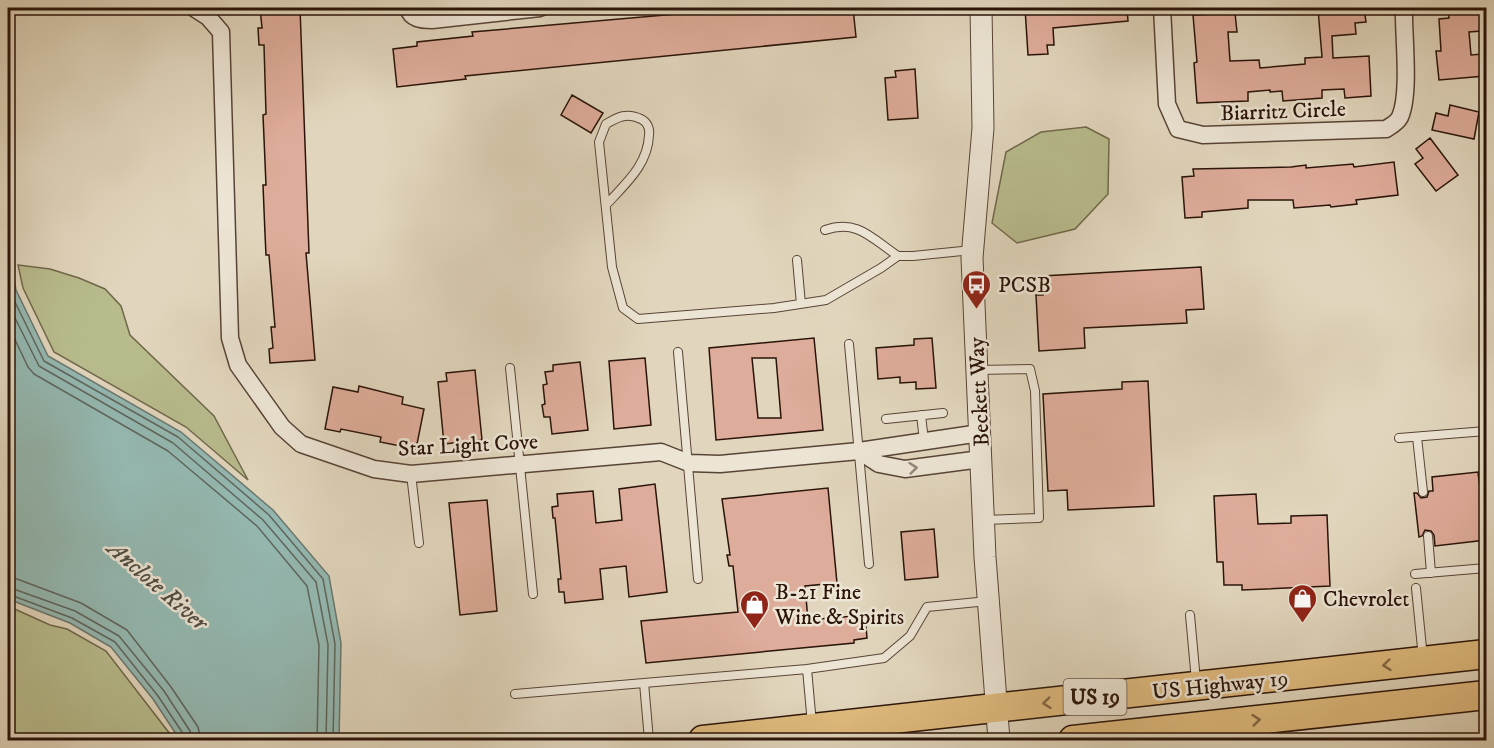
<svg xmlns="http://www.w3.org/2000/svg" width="1494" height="748" viewBox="0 0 1494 748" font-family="'IM FELL DW Pica',serif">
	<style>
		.green { fill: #b8bc8d; stroke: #71684b; stroke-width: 1.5 }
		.water { fill: #94b9b2; stroke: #6a776e; stroke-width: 1.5 }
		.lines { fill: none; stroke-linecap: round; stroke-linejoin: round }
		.shore { stroke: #5f665e; stroke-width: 1.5 }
		.building { fill: #deac9a; stroke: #2a1409; stroke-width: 1.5; fill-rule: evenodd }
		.service-casing { stroke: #584436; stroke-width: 10 }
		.minor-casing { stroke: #584436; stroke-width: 19 }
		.tertiary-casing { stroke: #584436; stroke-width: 23 }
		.trunk-casing { stroke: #2a1409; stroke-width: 31 }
		.service { stroke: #ece4d4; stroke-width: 8 }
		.minor { stroke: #ece4d4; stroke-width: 16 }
		.tertiary { stroke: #ece4d4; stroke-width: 21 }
		.trunk { stroke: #e0bb7e; stroke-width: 28 }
		.oneway { stroke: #958679 }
		.oneway2 { stroke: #856844 }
		.labels { text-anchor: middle; stroke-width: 5; stroke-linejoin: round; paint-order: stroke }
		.shield { fill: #ece4d4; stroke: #645246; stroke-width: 1.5 }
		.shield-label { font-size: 21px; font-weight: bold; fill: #2a1409 }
		.street-label { font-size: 22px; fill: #2a1409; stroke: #ece4d4 }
		.poi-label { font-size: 22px; fill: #2a1409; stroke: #ece4d4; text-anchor: start }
		.water-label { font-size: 24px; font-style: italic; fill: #4f4e44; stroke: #ece4d4 }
	</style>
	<rect width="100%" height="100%" fill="#e1d6bd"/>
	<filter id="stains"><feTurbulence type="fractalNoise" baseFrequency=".00333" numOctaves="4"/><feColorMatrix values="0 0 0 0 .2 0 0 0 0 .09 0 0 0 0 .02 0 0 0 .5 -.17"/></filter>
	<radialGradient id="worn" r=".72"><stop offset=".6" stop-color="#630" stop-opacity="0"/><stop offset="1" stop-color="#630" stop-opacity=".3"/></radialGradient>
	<path class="green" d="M1086,127L1109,139L1108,194L1075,229L1017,243L992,223L1006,152L1041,132Z
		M18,265L50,269L79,278L105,289L121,306L130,335L214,416L248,480L186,427L54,352L23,288Z
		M8,606L50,625L67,629L106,651L170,734L168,740H8Z"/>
	<path class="water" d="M8,245L16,290L48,356L181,432L273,510L329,576L341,643L339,740H180L153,699L111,647L70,623L8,599Z"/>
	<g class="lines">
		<path class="shore" d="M8,278L10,292L44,361L178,437L269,515L323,579L335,644L333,740
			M8,304L39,366L173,443L263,520L316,582L328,645L326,740
			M8,325L28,367L34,374L168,451L257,526L307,586L319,645L317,740
			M8,578L17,579L81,603L127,630L171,687L198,727L201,740
			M8,587L75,611L119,636L164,691L190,731L192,740
			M8,594L72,618L115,642L158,696L184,735L185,740"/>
	</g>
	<path class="building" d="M260,8H300L309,253H306L315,360L270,363L269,349L273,348L271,327H275L269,255H266L265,234L263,185H266L263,115L266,114L264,45H259L258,28H262Z
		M745,8H853L856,37L465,76L466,79L397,87L393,49L417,46V42L473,36L472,32Z
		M1025,8H1127L1128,21L1053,28L1054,45H1047L1048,54L1028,55Z
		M1340,8H1364L1366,22L1355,23L1356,34L1332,36L1333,58L1369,56L1371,96L1345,98L1344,89L1322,90V98L1283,101L1282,91L1270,92V90L1248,92V101L1197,103L1194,63L1197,62L1193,15L1235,13L1237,32H1228L1230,61L1259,60L1260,68L1305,64V58L1322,57L1318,9Z
		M1448,8H1479L1481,31L1469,32L1471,55L1483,54L1485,76L1439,80L1436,51H1441L1439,19L1449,18Z
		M915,69L918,118L888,120L885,78L896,77L895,71Z
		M572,95L603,113L591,133L561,115Z
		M1450,105L1479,112L1474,139L1432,130L1436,113L1448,116Z
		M1430,138L1458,175L1436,191L1415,164L1423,158L1416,149Z
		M1394,162L1398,195L1356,200L1357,204L1331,207L1330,205L1294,208L1293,200H1248V208L1202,212V217L1185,218L1182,177L1194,176L1193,169L1291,167L1306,165V168L1353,164L1354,167Z
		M1201,267L1204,309L1186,310L1187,323L1084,328L1085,348L1039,351L1036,295H1043L1042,276Z
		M814,338L823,430L716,440L709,348ZM752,358H776L781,418H758Z
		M932,338L936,388L916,389V382L900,383V377L878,379L876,348L914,345V339Z
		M645,358L651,425L614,429L609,361Z
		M580,362L588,430L552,434L550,417H544L542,405L545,404L543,385L547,384L545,372L553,371V365Z
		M475,370L482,440L444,444L438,382L447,381L446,373Z
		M1148,381L1154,506L1068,510L1067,490L1048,491L1043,394L1122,389V382Z
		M359,386L403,397L402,404L424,409L416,449L380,442L381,437L341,429L340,432L325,429L333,387L358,392Z
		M1478,472L1486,540L1435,546L1434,535L1431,531L1425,530L1422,536L1419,537L1414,493H1417L1421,498L1427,497L1429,491H1433L1432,477Z
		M655,484L667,592L629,597L626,566L600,569L603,599L565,603L564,592H559L558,579H561L555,518H553L552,507L558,506L557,494L593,491L596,523L622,520L619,489Z
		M828,488L837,583L805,586L808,620L865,615L867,638L854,640V643L646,663L641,621L738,612L733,566H729L727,555H730L722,499Z
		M1256,494L1258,524L1291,523V516L1327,515L1330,586L1242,590V585H1224L1223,562H1217L1214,496Z
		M487,500L497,611L460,615L449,503Z
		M934,529L938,577L905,580L901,532Z"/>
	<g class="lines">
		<defs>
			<path id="service" d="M606,205C625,184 648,165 649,135C650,128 647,122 641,119C627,112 618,117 606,124L599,142L612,267L623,308L638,319L774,308L826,300L881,268L898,256H913L972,250
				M825,230C858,219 871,238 898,256
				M797,260L801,304
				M849,344L869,564
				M678,352L698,579
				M510,368L533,594
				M977,370L1030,369L1035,391L1039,518L984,520
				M921,415L924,441
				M886,419L943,413
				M1417,437L1423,492
				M1399,438L1486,431
				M411,474L419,543
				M1428,536L1431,573
				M1415,574L1486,568
				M1416,588L1423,658
				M1190,615L1196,681
				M807,669L884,658L910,636L927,607L988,601
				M515,694L644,683
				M649,740L644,683L807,669L812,724"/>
			<path id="minor" d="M194,8L208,17L221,32L230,338L238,365L282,427L301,444L374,469L411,474L661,452L689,463L720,464L859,451L980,433
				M408,8C411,19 421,20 432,20L540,8
				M1162,8L1167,104L1178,129L1203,135L1386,129C1392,125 1397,123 1400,117C1410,95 1404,41 1404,16L1402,8
				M859,451L879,464L905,469L981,459"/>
			<path id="tertiary" d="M981,8L983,128L972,258L985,557L999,740"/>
			<path id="trunk" d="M703,740L1486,654
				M1073,740L1486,695"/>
		</defs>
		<use href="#service" class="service-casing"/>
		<use href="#minor" class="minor-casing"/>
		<use href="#tertiary" class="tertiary-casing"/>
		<use href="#trunk" class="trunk-casing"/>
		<use href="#service" class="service"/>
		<use href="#minor" class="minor"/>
		<use href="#tertiary" class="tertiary"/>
		<use href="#trunk" class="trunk"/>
	</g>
	<defs><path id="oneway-chevron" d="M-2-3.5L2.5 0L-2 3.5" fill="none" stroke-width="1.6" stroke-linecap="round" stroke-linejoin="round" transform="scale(1.5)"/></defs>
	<use class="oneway" href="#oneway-chevron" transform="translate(913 468) rotate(-6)"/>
	<g class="oneway2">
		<use href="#oneway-chevron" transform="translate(1387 665) rotate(174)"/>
		<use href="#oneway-chevron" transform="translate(1047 703) rotate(174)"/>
		<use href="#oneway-chevron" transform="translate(1256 720) rotate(-6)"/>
	</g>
	<defs>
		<symbol id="bus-pin" viewBox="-11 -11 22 30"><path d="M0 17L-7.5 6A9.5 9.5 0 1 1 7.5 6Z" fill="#8f2418" stroke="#ece4d4"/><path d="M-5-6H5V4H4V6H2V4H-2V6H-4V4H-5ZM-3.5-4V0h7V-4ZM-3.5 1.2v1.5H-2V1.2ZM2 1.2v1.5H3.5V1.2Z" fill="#fff"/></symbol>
		<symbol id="shop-pin" viewBox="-11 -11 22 30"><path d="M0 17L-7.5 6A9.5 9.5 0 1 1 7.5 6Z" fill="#8f2418" stroke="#ece4d4"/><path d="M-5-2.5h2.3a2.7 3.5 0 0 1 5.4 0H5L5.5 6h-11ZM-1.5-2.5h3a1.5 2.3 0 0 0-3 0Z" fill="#fff"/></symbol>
	</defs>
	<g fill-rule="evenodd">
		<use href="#bus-pin" x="960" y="268" width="33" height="45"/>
		<use href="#shop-pin" x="1286" y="582" width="33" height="45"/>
		<use href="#shop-pin" x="738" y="588" width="33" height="45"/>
	</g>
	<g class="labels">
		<rect class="shield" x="1063.5" y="679" width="63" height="36" rx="4.5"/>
		<g class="shield-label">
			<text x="1095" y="704">US 19</text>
		</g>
		<g class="street-label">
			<text transform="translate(1283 110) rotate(-2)" y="8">Biarritz Circle</text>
			<text transform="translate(978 392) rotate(-93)" y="8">Beckett Way</text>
			<text transform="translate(468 444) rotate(-3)" y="8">Star Light Cove</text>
			<text transform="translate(1220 684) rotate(-6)" y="8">US Highway 19</text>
		</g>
		<g class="poi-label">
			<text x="998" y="292">PCSB</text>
			<text x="775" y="599">B-21 Fine<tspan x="775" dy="25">Wine &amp; Spirits</tspan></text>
			<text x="1323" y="606">Chevrolet</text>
		</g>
		<g class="water-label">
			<text transform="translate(158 585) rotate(41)" y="8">Anclote River</text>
		</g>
	</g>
	<rect width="1494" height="748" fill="none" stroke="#e1d6bd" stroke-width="30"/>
	<rect x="9" y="9" width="1476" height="730" fill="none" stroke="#2a1409" stroke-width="3"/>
	<rect x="15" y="15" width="1464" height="718" fill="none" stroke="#2a1409" stroke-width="1.5"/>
	<rect width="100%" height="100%" filter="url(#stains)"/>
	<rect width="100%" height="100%" fill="url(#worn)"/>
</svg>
